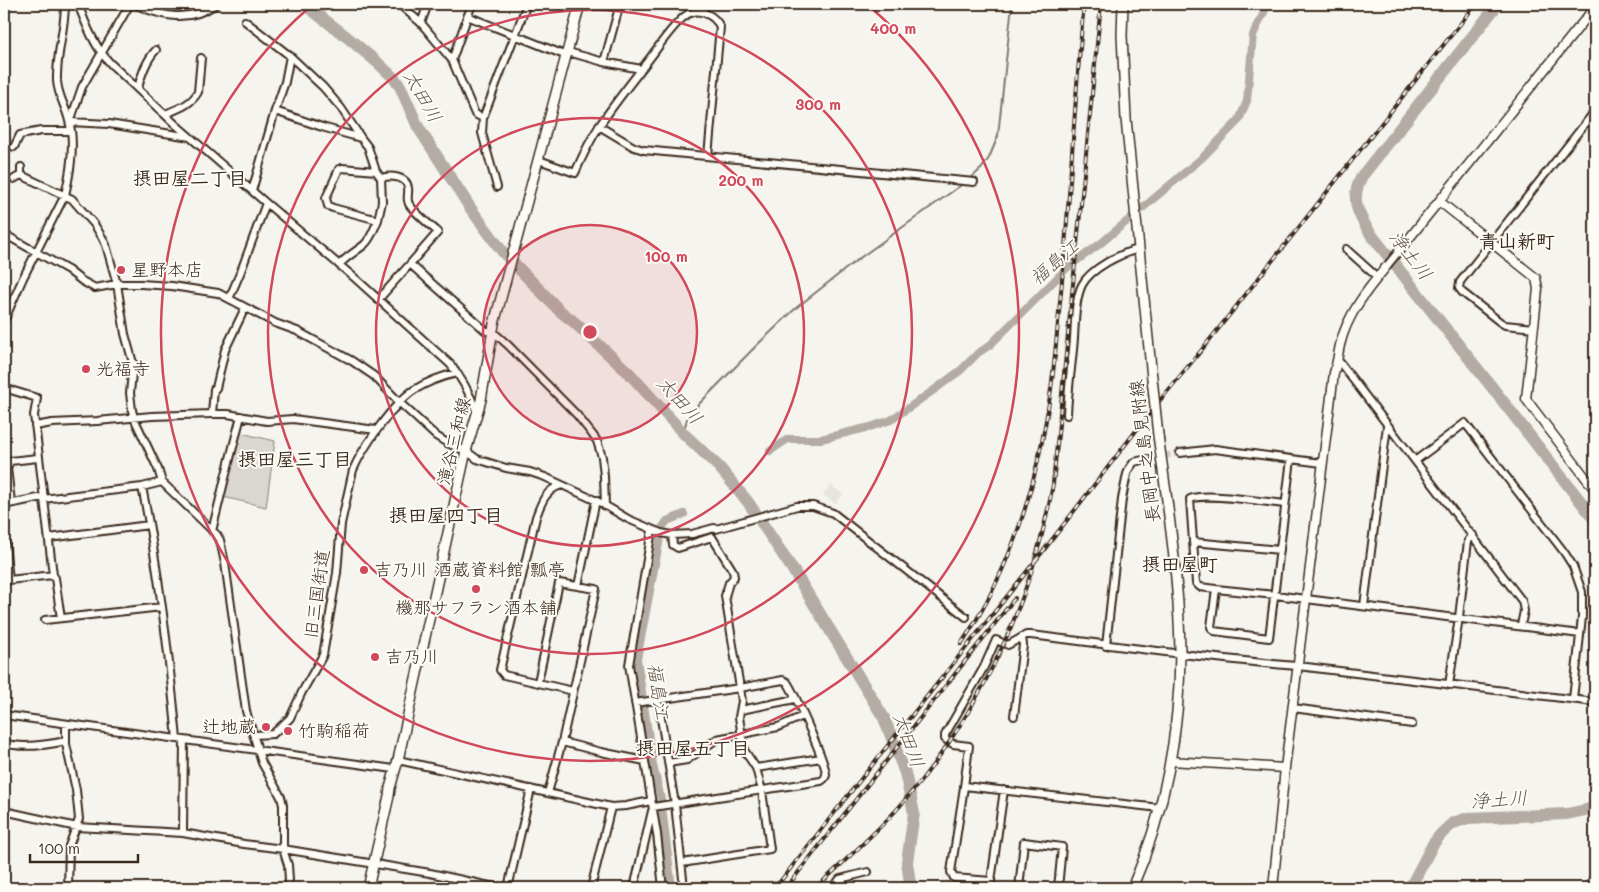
<svg xmlns="http://www.w3.org/2000/svg" width="1599" height="892" viewBox="0 0 1599 892" font-family="Mali,'Klee One',sans-serif">
	<style>
		.built { fill: #e7e5df }
		.green { fill: #dad6d0; stroke: #8a8077 }
		.lines { fill: none; stroke-linecap: round; stroke-linejoin: round }
		.stream { stroke: #84786e; stroke-width: 2 }
		.canal { stroke: #b4aca4; stroke-width: 8 }
		.river { stroke: #b4aca4; stroke-width: 12 }
		.minor-tunnel { stroke: #d0ccc4; stroke-width: 6; stroke-dasharray: 6 3; stroke-linecap: butt }
		.minor-casing { stroke: #3b2a1e; stroke-width: 10 }
		.tertiary-casing { stroke: #3b2a1e; stroke-width: 11 }
		.secondary-casing { stroke: #3b2a1e; stroke-width: 12 }
		.minor { stroke: #fdfcf7; stroke-width: 6 }
		.tertiary { stroke: #fdfcf7; stroke-width: 8 }
		.secondary { stroke: #fdfcf7; stroke-width: 9 }
		.rail-casing { stroke: #3b2a1e; stroke-width: 4 }
		.rail { stroke: #fdfcf7; stroke-width: 2; stroke-dasharray: 5.5; stroke-linecap: butt }
		.secondary-bridge-casing { stroke: #3b2a1e; stroke-width: 12; stroke-linecap: butt }
		.secondary-bridge { stroke: #fdfcf7; stroke-width: 9 }
		.ring { fill: none; stroke: #d1495b; stroke-width: 2.5 }
		.poi-dot { fill: #d1495b; stroke: #fdfcf7; stroke-width: 2 }
		.labels { text-anchor: middle; stroke-width: 4; stroke-linejoin: round; paint-order: stroke }
		.poi-label { font-size: 18px; fill: #3b2a1e; stroke: #fdfcf7; text-anchor: start }
		.street-label { font-size: 18px; fill: #3b2a1e; stroke: #fdfcf7 }
		.water-label { font-size: 19px; font-style: italic; fill: #65584d; stroke: #fdfcf7 }
		.neighbourhood-label { font-size: 19px; font-weight: bold; fill: #3b2a1e; stroke: #fdfcf7 }
		.centre { fill: #d1495b; stroke: #fdfcf7; stroke-width: 2.5 }
		.ring-label { font-size: 15px; text-anchor: middle; font-weight: bold; fill: #d1495b; stroke: #fdfcf7; stroke-width: 4; stroke-linejoin: round; paint-order: stroke }
	</style>
	<rect width="100%" height="100%" fill="#f5f4ee"/>
	<filter id="ink" filterUnits="userSpaceOnUse"><feTurbulence type="fractalNoise" baseFrequency=".02" numOctaves="2"/><feDisplacementMap in="SourceGraphic" scale="10" xChannelSelector="R" yChannelSelector="G"/><feConvolveMatrix kernelMatrix="1 2 1 2 8 2 1 2 1" color-interpolation-filters="sRGB"/></filter>
	<g filter="url(#ink)">
		<path class="built" d="M831,485L843,494L835,504L823,495Z"/>
		<path class="green" d="M241,433L275,441L266,507L223,497Z"/>
		<g class="lines">
			<path class="stream" d="M970,179L982,168L989,158L998,136L1012,4
				M683,433L687,419L694,409L755,347L796,308L857,260L964,183"/>
			<path class="canal" d="M770,451L788,439H821L870,427L891,420L934,390L961,370L978,353L989,346L1068,267L1100,244L1203,157L1239,120L1247,101L1253,35L1268,4
				M672,888L661,799L653,765L637,659L662,528L667,521L684,514"/>
			<path class="river" d="M304,4L347,37L378,63L395,79L400,86L418,127L471,209L502,251L560,311L574,322L630,374L683,433L719,467L748,502L793,570L884,718L905,773L912,804L914,813L907,862L910,883L912,888
				M1498,4L1362,176C1350,198 1357,213 1370,233L1491,386L1595,520
				M1410,888L1433,844L1441,834L1453,823L1468,818L1567,814L1590,809L1595,805"/>
			<path class="minor-tunnel" d="M1147,459L1180,453"/>
			<defs>
				<path id="minor" d="M78,4C86,25 95,48 111,64L175,124L266,203L356,279L450,364C462,378 471,396 477,413
					M134,4C163,17 188,23 216,4
					M399,4L421,23L452,60L472,4
					M703,12L704,4
					M467,16L567,56
					M245,21L290,56
					M421,23L428,4
					M568,52L604,62L641,69
					M452,60L475,114L483,118L527,4
					M604,62L620,4
					M138,89C140,77 147,59 156,50
					M275,111L285,82L290,56L323,87L341,108L361,138
					M165,114C177,109 191,105 198,92L201,58
					M483,118L482,133L497,187
					M70,122L82,87L130,4
					M70,122L109,124L190,137
					M599,126L634,147L644,150L974,182
					M14,147L20,135L41,131H70
					M539,160L575,173C582,157 590,140 600,125C616,101 635,78 653,54C661,43 676,21 688,14C700,7 715,16 720,27L708,156
					M21,175L72,199L94,224L102,237L106,245L117,284L125,334L133,363L130,393L132,410L134,418L158,469L162,482L217,535L220,540L225,563L246,711L262,763L281,797L283,805V849L288,865L289,880L287,888
					M381,178C390,175 407,176 408,188C409,194 406,198 409,204C414,212 430,225 438,232L410,264
					M14,179L21,175V167
					M252,191L275,111L322,127L361,138L368,147L376,171L381,178L382,202L378,220
					M4,234L68,270L82,281L95,288L117,284H141L172,286L218,293L275,323L297,331L352,361L374,376L400,403L436,436L449,444L466,451L477,459L506,468L530,472L545,477L601,503L628,519L661,533L672,535L692,534L714,528L716,529L797,506H813L833,513L966,617
					M1346,249L1377,277
					M339,265C346,257 355,252 364,245C371,239 374,229 378,220L333,208L328,206L326,198L339,169L342,168L376,171
					M1386,267L1399,251
					M229,299L241,271L266,203
					M378,300L410,264L486,331H492L508,345L577,415L592,434L597,441L602,457L604,476L605,506
					M4,321L23,278L65,195C70,174 75,142 69,121C66,107 58,96 57,81C56,54 65,30 65,4
					M1534,328L1505,325L1500,322L1462,292L1459,288L1460,282L1595,111
					M1338,360L1522,601L1524,611L1521,625
					M4,388L37,398L34,415L53,575L55,578L61,618
					M212,414L214,389L216,388L225,350L245,308
					M1067,415C1068,389 1072,364 1074,338C1075,323 1075,299 1082,285C1090,269 1121,253 1139,249
					M35,426L52,423L97,421L152,416L212,414H228L267,421L293,419L376,430
					M1180,453L1215,449L1322,463
					M1415,461L1465,423L1564,552L1573,566L1582,592V617L1573,699
					M562,485C546,489 541,503 536,517L500,670L504,675L573,691
					M142,487C159,570 169,654 177,739
					M43,499L142,487L162,482
					M11,502L7,468L10,461L38,458
					M1285,504C1265,502 1206,492 1190,499L1196,583L1200,587L1216,589L1211,627L1214,631L1269,638L1291,459
					M4,505L43,497
					M652,530L629,665L657,834L663,888
					M212,531L225,478L241,416
					M4,533L9,580L53,575
					M49,538L149,525
					M1193,542L1280,550
					M578,586L596,500
					M1216,589L1275,595L1580,634
					M1364,606L1387,426
					M45,620L162,607
					M1106,646L1122,499L1127,474L1129,469L1134,462L1147,459
					M538,682L559,583L596,589L562,742L548,793
					M1449,685L1459,617L1468,541L1473,535
					M658,700L675,804L684,888
					M635,703L740,688L725,596L729,583L734,577L733,571L712,537L678,548L673,545L672,535
					M1293,708L1412,724
					M741,710L795,699
					M4,715L394,769
					M1014,716L1023,645L1022,637
					M66,724V744L76,790L79,819L69,846L68,888
					M254,735L273,734L290,718L302,692L323,655L337,573L341,524L353,470C363,447 393,404 414,390C427,382 443,376 457,373
					M562,742L601,752L645,761
					M4,743C23,749 47,745 66,741
					M398,760L611,807L626,806L651,801
					M668,763L687,760L717,739L778,727L803,716
					M756,768L821,758
					M964,786L1160,808
					M1004,790L991,881L954,878L951,872L964,787L969,746L953,744L945,739V735L984,667L996,640L1008,645L1026,635H1031C1120,646 1209,659 1298,666L1595,702
					M653,807L821,781C824,779 825,779 826,775C827,765 794,692 787,682L783,680L740,688L742,701L739,717L744,750L756,768L762,791L770,849L682,863
					M4,811L77,827L183,833L244,844L283,849L430,873L499,888
					M183,833L184,740
					M508,888L531,789
					M591,888L611,807
					M634,888L652,811
					M836,888L835,885L840,879L868,872
					M1019,888L1024,842L1062,847L1058,888"/>
				<path id="tertiary" d="M1439,201L1536,278L1538,289L1526,399L1595,490
					M1399,251L1595,7
					M1170,761L1285,768
					M1273,888L1285,768L1334,373C1337,364 1338,354 1340,345C1347,315 1367,290 1386,267
					M1589,888L1595,876"/>
				<path id="secondary" d="M1123,4L1122,35L1126,119L1152,378
					M368,888L389,796L390,788L398,760L466,451L481,400L494,324L580,4
					M1132,888C1164,815 1180,732 1180,651C1179,579 1168,507 1158,435"/>
			</defs>
			<use href="#minor" class="minor-casing"/>
			<use href="#tertiary" class="tertiary-casing"/>
			<use href="#secondary" class="secondary-casing"/>
			<use href="#minor" class="minor"/>
			<use href="#tertiary" class="tertiary"/>
			<use href="#secondary" class="secondary"/>
			<defs>
				<path id="rail" d="M961,644C1013,568 1038,480 1051,389C1055,360 1057,331 1060,302C1070,203 1074,103 1084,4
					M775,888L861,779L1044,550L1152,410L1200,352L1476,4
					M786,888L1015,598
					M816,888C844,861 874,835 900,806C979,716 1032,602 1053,484L1101,4"/>
			</defs>
			<use href="#rail" class="rail-casing"/>
			<use href="#rail" class="rail"/>
			<defs>
				<path id="secondary-bridge" d="M1152,378L1158,435"/>
			</defs>
			<use href="#secondary-bridge" class="secondary-bridge-casing"/>
			<use href="#secondary-bridge" class="secondary-bridge"/>
		</g>
	</g>
	<circle cx="590" cy="332" r="107" fill="#d1495b" fill-opacity=".12"/>
	<g class="ring">
		<circle cx="590" cy="332" r="107"/>
		<circle cx="590" cy="332" r="214"/>
		<circle cx="590" cy="332" r="322"/>
		<path d="M869 6A429 429 0 1 1 311 6"/>
	</g>
	<g class="poi-dot">
		<circle cx="121" cy="270" r="5"/>
		<circle cx="86" cy="369" r="5"/>
		<circle cx="364" cy="570" r="5"/>
		<circle cx="476" cy="589" r="5"/>
		<circle cx="375" cy="657" r="5"/>
		<circle cx="266" cy="727" r="5"/>
		<circle cx="288" cy="731" r="5"/>
	</g>
	<g class="labels">
		<g class="poi-label">
			<text x="131" y="276">星野本店</text>
			<text x="96" y="375">光福寺</text>
			<text x="374" y="576">吉乃川 酒蔵資料館 瓢亭</text>
			<text x="476" y="614" text-anchor="middle">機那サフラン酒本舗</text>
			<text x="385" y="663">吉乃川</text>
			<text x="256" y="733" text-anchor="end">辻地蔵</text>
			<text x="298" y="737">竹駒稲荷</text>
		</g>
		<g class="street-label">
			<text transform="translate(454 441) rotate(-76)" y="6">滝谷三和線</text>
			<text transform="translate(1145 451) rotate(-97)" y="6">長岡中之島見附線</text>
			<text transform="translate(317 594) rotate(-82)" y="6">旧三国街道</text>
		</g>
		<g class="water-label">
			<text transform="translate(423 96) rotate(60)" y="7">太田川</text>
			<text transform="translate(1411 255) rotate(52)" y="7">浄土川</text>
			<text transform="translate(1054 262) rotate(-41)" y="7">福島江</text>
			<text transform="translate(680 400) rotate(48)" y="7">太田川</text>
			<text transform="translate(659 691) rotate(81)" y="7">福島江</text>
			<text transform="translate(909 740) rotate(70)" y="7">太田川</text>
			<text transform="translate(1499 799) rotate(-4)" y="7">浄土川</text>
		</g>
		<g class="neighbourhood-label">
			<text x="190" y="185">摂田屋二丁目</text>
			<text x="1517" y="248">青山新町</text>
			<text x="295" y="466">摂田屋三丁目</text>
			<text x="446" y="522">摂田屋四丁目</text>
			<text x="1180" y="571">摂田屋町</text>
			<text x="693" y="755">摂田屋五丁目</text>
		</g>
	</g>
	<circle cx="590" cy="332" r="8" class="centre"/>
	<g class="ring-label">
		<text x="893" y="34">400 m</text>
		<text x="818" y="110">300 m</text>
		<text x="741" y="186">200 m</text>
		<text x="666" y="262">100 m</text>
	</g>
	<rect width="1599" height="892" fill="none" stroke="#fdfcf7" stroke-width="20"/>
	<rect x="10" y="10" width="1579" height="872" fill="none" stroke="#3b2a1e" stroke-width="2" filter="url(#ink)"/>
	<path d="M30 854v8h108v-8" fill="none" stroke="#3b2a1e" stroke-width="2.5"/>
	<text x="38" y="854" font-size="15" fill="#3b2a1e" stroke="#fdfcf7" stroke-width="4" paint-order="stroke">100 m</text>
</svg>
